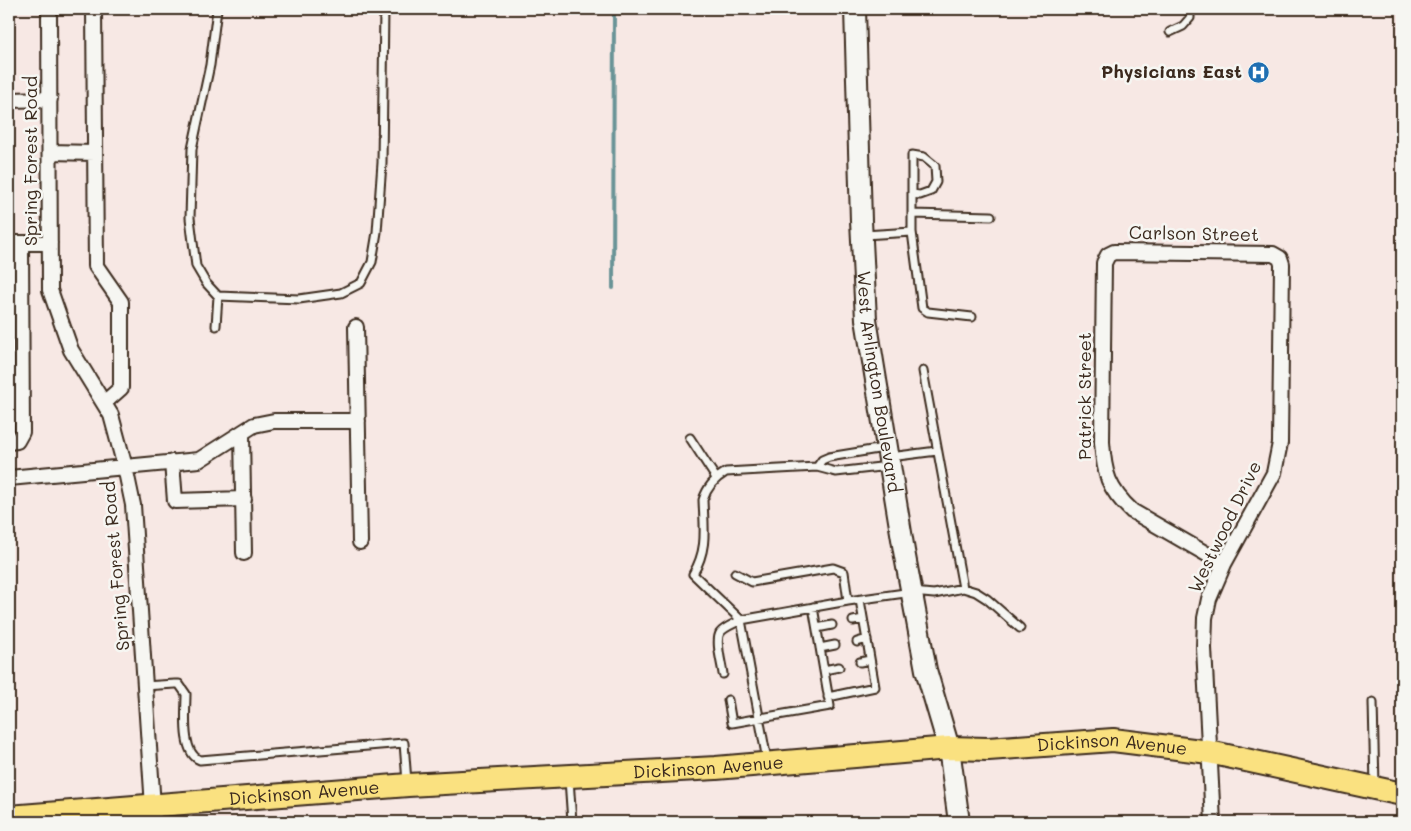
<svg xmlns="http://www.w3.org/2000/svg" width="1411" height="831" viewBox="0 0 1411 831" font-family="Mali,sans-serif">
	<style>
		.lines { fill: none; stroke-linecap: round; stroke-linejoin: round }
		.stream { stroke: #6b9497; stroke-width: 4 }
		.service-casing { stroke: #3b2a1e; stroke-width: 11 }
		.minor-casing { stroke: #3b2a1e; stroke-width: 18 }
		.secondary-casing { stroke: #3b2a1e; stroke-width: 24 }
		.primary-casing { stroke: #3b2a1e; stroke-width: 26 }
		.service { stroke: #f6f6f2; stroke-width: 7 }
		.minor { stroke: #f6f6f2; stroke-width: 14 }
		.secondary { stroke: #f6f6f2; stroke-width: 20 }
		.primary { stroke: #fae180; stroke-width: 22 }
		.labels { text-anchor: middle; stroke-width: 5; stroke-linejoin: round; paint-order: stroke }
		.poi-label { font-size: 18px; font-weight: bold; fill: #3b2a1e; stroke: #f6f6f2; text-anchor: end }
		.street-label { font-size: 18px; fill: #3b2a1e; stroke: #f6f6f2 }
	</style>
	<rect width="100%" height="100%" fill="#f7e8e4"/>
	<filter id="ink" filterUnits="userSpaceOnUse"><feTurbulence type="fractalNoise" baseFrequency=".02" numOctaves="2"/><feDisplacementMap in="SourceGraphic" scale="10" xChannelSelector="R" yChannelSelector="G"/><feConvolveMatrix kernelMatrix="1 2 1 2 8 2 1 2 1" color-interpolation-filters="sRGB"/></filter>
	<g filter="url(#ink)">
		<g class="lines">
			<path class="stream" d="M613,288L614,9"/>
			<defs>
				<path id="service" d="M217,9L210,65L192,149L190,218L196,266L206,283L218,296L299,299L341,293L361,283L372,262L377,232L382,163L384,9
					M1170,32L1183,26L1190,18V9
					M912,214L991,216
					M912,232V155L924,157L935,166L936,182L931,191L920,195L912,194
					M864,235L912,232L922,308L928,312L972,317
					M216,326L218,296
					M923,371L963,588
					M690,438L716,478
					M890,457L937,451
					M817,467L822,460L829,457L884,448
					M735,573L752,582L833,568L844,572L848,601
					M853,621L863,619
					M817,628L832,625
					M857,642L867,639
					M820,648L835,645
					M860,662L870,660
					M824,670L839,667
					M723,674C722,665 715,641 720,633C724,627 734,624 741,620L848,601L912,592L934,594L963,588L976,592L987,599L1020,628
					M144,686L175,684H179L186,694C186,712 181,753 200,760L404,743L407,782
					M828,697L875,687L860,600
					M728,700L732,723L830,706L813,607
					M1373,702L1375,786
					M767,760L741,620L693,574C708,549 704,529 703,500C707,487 714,479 726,472L817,467L836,472L889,466
					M569,779L572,822"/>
				<path id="minor" d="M49,9L50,290L71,350L111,415L125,467L133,505L154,822
					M94,9L96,266L121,302V388L104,403
					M9,100L50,99
					M50,152L95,153
					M9,243H50
					M356,327L360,542
					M242,433L244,553
					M9,442L17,441L22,432L21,243
					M172,462L175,501L244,499
					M9,478L199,460L254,425L274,421H358
					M1213,822L1204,648L1205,618L1209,599L1224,564L1274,473L1280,443L1282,264L1280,258L1273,254L1114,252L1108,255L1104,263L1102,442C1104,473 1108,489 1132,511L1224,564"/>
				<g id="secondary">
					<path id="s1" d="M855,9L861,221L866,319L904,551L926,670L949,748L959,822"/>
				</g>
				<g id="primary">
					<path id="s2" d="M9,817L408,785L716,768L949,748L988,749L1113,740L1209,752L1402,794"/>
				</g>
			</defs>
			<use href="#service" class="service-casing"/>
			<use href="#minor" class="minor-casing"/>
			<use href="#secondary" class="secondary-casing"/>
			<use href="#primary" class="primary-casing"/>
			<use href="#service" class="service"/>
			<use href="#minor" class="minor"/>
			<use href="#secondary" class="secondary"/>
			<use href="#primary" class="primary"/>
		</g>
	</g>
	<defs>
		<symbol id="hospital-disc" viewBox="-11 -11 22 22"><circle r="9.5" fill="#1f6fb2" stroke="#f6f6f2"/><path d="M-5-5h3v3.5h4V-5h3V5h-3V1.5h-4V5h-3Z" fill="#fff"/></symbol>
	</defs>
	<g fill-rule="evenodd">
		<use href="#hospital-disc" x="1246" y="60" width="25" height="25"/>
	</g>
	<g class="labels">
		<g class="poi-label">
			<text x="1242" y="78">Physicians East</text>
		</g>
		<g class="street-label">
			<text transform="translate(31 161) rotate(-90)" y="6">Spring Forest Road</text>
			<text transform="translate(1194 234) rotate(1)" y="6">Carlson Street</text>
			<text dy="6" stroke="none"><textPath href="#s1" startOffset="374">West Arlington Boulevard</textPath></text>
			<text transform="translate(1085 396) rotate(-90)" y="6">Patrick Street</text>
			<text transform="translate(1225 527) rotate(-64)" y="6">Westwood Drive</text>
			<text transform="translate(116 566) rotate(-95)" y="6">Spring Forest Road</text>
			<text dy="6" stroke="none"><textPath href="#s2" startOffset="1106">Dickinson Avenue</textPath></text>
			<text dy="6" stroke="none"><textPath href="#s2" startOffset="701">Dickinson Avenue</textPath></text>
			<text dy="6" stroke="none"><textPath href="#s2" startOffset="296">Dickinson Avenue</textPath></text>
		</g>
	</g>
	<rect width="1411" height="831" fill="none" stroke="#f6f6f2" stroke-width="30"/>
	<rect x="15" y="15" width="1381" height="801" fill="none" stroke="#3b2a1e" stroke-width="2" filter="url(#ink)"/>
</svg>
